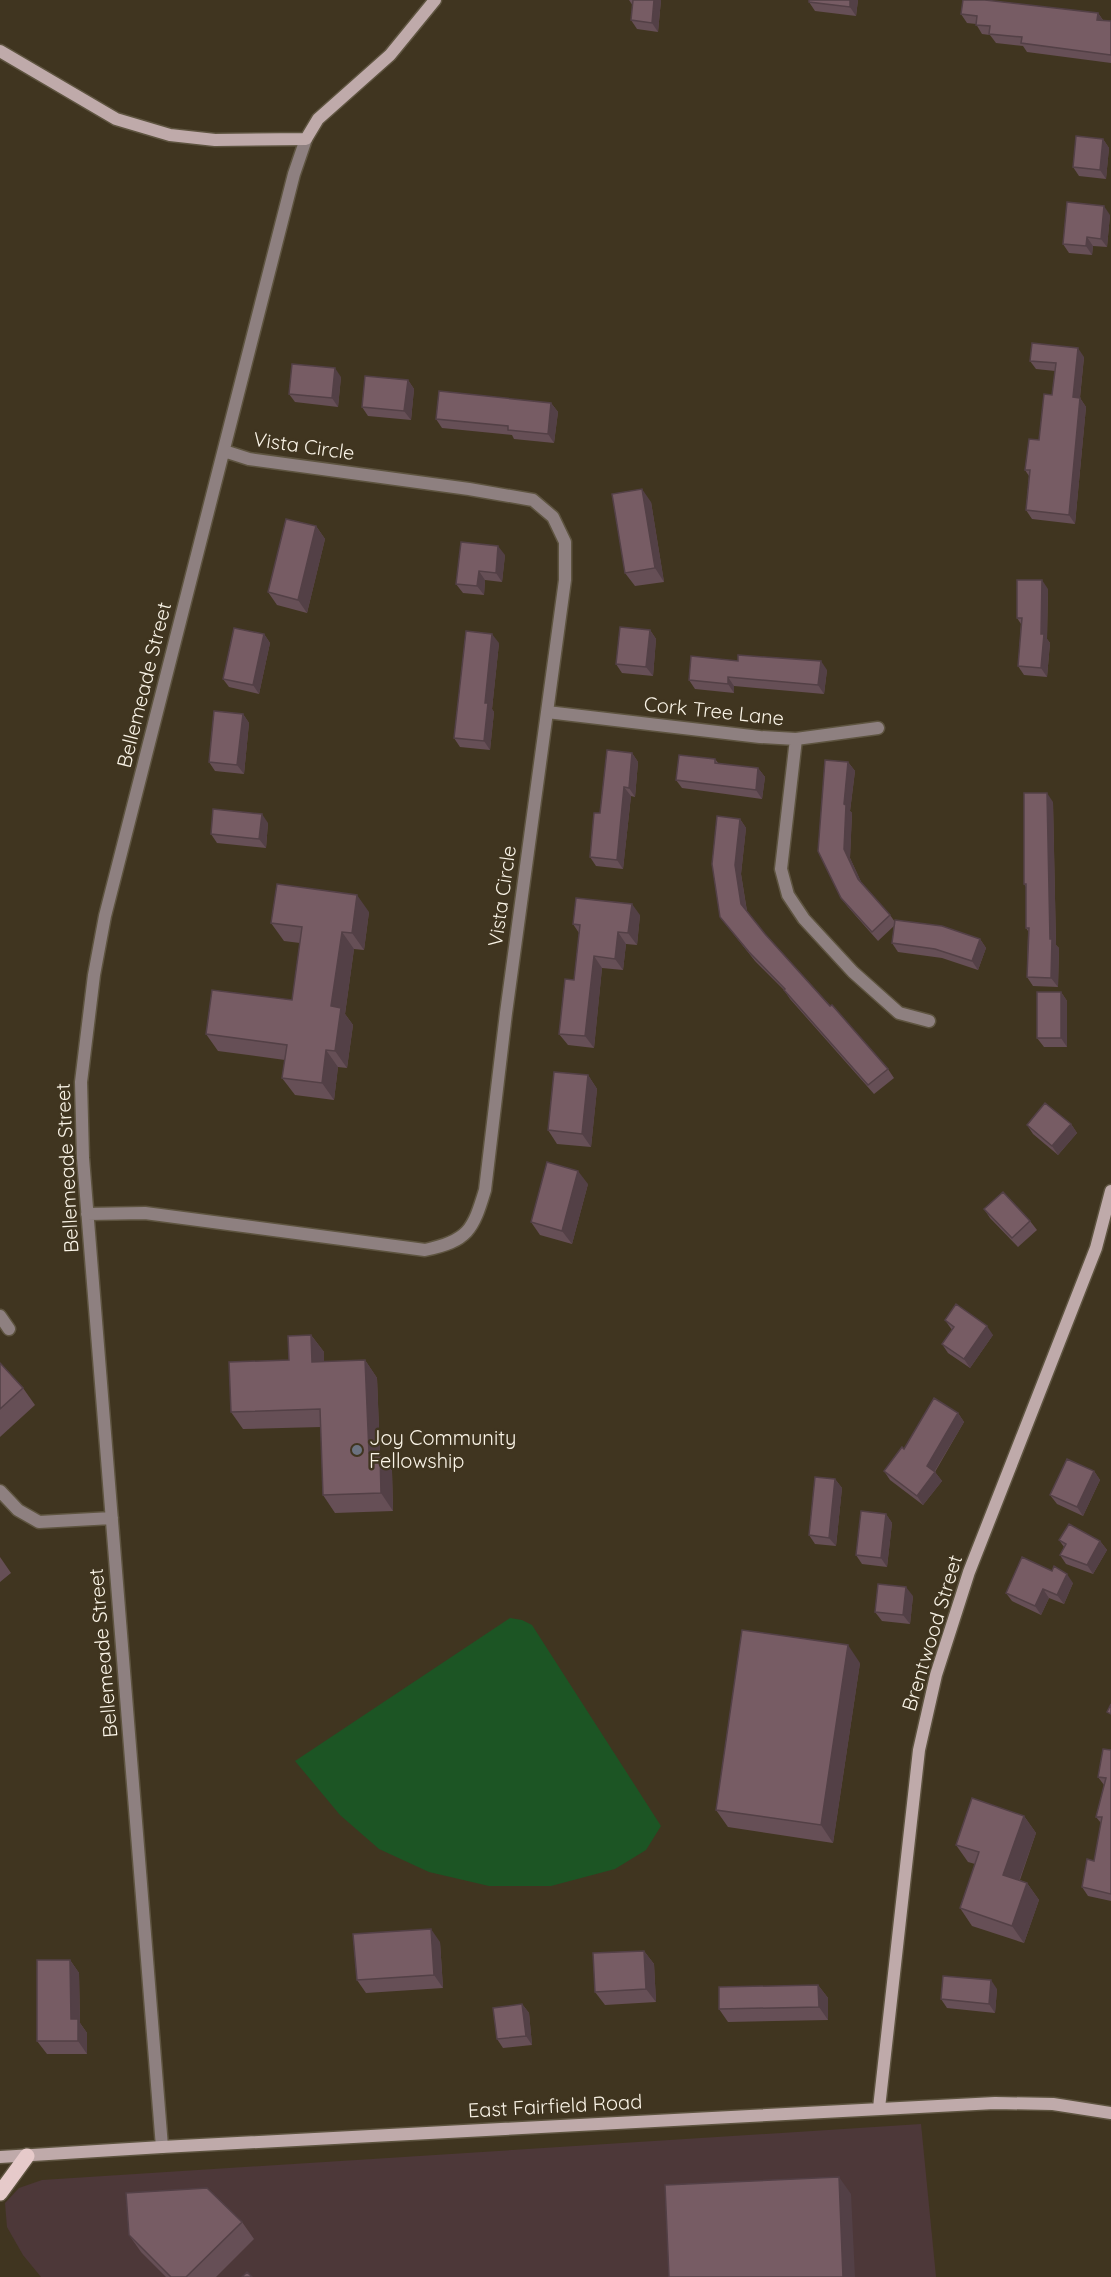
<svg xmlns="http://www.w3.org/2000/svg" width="1111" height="2277" viewBox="0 0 1111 2277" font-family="Quicksand,sans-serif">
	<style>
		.commercial { fill: #4d3839 }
		.grass { fill: #1c5524 }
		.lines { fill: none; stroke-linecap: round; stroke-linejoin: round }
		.street-casing { stroke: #5e5440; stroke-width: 15 }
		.secondary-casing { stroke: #5e5440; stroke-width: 15 }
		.primary-casing { stroke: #5e5440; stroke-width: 18 }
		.street { stroke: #8e8080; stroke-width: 12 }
		.secondary { stroke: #bfaaaa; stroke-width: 12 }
		.primary { stroke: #e6caca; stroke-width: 15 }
		.wall { fill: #664f56 }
		.shaded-wall { fill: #534046 }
		.building { fill: #775c64; stroke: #534046; stroke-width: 1.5 }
		.worship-dot { fill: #6b7280; stroke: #403520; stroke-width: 2 }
		.labels { text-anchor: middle; stroke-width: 5; stroke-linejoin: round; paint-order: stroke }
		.street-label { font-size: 20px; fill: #faf4e7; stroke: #403520 }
		.poi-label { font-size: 20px; fill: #faf4e7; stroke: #403520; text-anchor: start }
	</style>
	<rect width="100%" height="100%" fill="#403520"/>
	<path class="commercial" d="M921,2124L936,2277H41L23,2255L7,2227L5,2203L19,2188L42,2180Z"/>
	<path class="grass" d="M510,1618L522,1620L532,1625L661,1826L646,1850L615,1869L551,1886H489L429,1872L379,1849L340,1815L295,1761Z"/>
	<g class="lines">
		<defs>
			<path id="street" d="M547,712L760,737L796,739L878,728
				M796,739L781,869L788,895L804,919L853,972L899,1013L929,1021
				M87,1214L145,1213L425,1250C468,1241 473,1230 485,1190L506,1013L565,580V542L553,517L533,500L469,489L249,459L224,451
				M0,1316L9,1329
				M0,1491L18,1510L39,1522L112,1518
				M162,2147L83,1158L81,1082L94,975L105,916L294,174L306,139"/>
			<path id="secondary" d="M0,51L116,119L170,135L215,140L306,139L318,119L390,55L435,0
				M879,2108L919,1750L936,1675L969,1572L1096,1248L1111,1191
				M0,2157L162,2147L995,2103L1053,2104L1111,2113"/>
			<path id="primary" d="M0,2193L27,2156"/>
		</defs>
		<use href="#street" class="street-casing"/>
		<use href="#secondary" class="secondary-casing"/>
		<use href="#primary" class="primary-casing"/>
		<use href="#street" class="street"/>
		<use href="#secondary" class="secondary"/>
		<use href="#primary" class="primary"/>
	</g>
	<path class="wall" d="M629,0H661L658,32L637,29L631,20L633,6Z
		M809,0H858L856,16L815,11L809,2Z
		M1098,13L1103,20L1111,21V63L1027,52L1023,46L996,43L990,35L982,34L976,24L967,23L961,14Z
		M1103,139L1109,148L1106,179L1079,176L1073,167Z
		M1110,215L1107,247L1093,246L1092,255L1069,253L1063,244Z
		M1084,357L1080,398L1086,407L1075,524L1032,519L1026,510L1029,476L1025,470L1039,440L1052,395L1055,371L1036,369L1030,361Z
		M341,377L338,407L295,402L289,394Z
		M408,380L414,389L411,420L368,416L362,407Z
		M551,403L558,412L554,443L514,439L512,435L442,428L436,419Z
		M651,502L664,582L635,586L625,573Z
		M316,526L325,539L307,613L277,605L268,592Z
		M505,555L502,582L485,580L484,595L463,593L456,584Z
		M1048,589L1047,639L1050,643L1047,677L1024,675L1018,666L1021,624L1017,618Z
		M650,630L656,639L653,676L622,673L616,664Z
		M264,634L270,643L259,694L229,687L223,679Z
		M499,643L492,709L494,712L490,750L460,747L454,738Z
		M827,670L824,694L734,686V693L695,689L689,680Z
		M243,714L249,723L244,774L215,771L209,762Z
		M632,753L638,762L635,797L631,796L623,869L596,866L590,857L600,813Z
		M715,759L719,764L758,768L765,777L762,799L682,788L676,780Z
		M848,762L855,771L850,811L852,813L850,858L862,884L890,915L895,922L980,939L986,948L978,970L942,958L898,952L892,943L894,926L878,941L848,907L841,898Z
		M1053,802L1056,945L1059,948L1058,987L1033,986L1027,977L1028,931L1026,928V887L1024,884Z
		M740,819L746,828L741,874L747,911L765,934L888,1069L894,1078L874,1094L790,999L784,990L755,961L720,917Z
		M268,823L266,848L217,843L211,834Z
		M369,912L364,950L354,949L345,1014L353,1025L347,1068L338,1067L334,1100L295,1095L282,1078L285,1060L218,1051L206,1034L292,1000L300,943L284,941L271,923Z
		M640,915L637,945L626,944L623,970L602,968L594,1048L568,1045L559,1034L574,980L579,933L573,924Z
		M1061,992L1067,1001V1047H1044L1037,1038Z
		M588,1075L597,1089L591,1147L557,1144L548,1130Z
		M1071,1124L1077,1133L1058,1155L1033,1134L1027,1125Z
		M588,1184L572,1244L540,1235L531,1222Z
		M984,1209L1030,1221L1037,1230L1018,1247L990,1218Z
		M945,1320L993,1335L970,1368L948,1353L942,1344L952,1330Z
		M311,1335L324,1352V1362L365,1360L377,1378L380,1454L392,1471L393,1511L335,1513L323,1495L321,1427L243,1429L231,1412L289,1360Z
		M0,1363L23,1388L35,1405L0,1437Z
		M958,1413L964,1422L935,1472L942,1481L923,1505L890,1480L884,1471L904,1449Z
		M1094,1471L1100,1480L1083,1516L1057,1504L1050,1495Z
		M835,1479L842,1488L836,1546L815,1544L809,1535Z
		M886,1514L892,1523L887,1567L862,1564L856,1555Z
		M1059,1540L1100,1541L1107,1550L1093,1574L1066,1564L1060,1555L1064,1547Z
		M0,1557L11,1573L0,1582Z
		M1073,1583L1064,1604L1049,1598L1041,1615L1012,1601L1006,1593Z
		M913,1596L910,1624L882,1621L875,1612Z
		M860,1663L833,1843L728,1827L716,1810Z
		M1111,1750V1901L1088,1896L1082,1887L1094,1861L1101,1823L1096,1817L1104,1785L1098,1777Z
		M1024,1816L1036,1833L1020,1880L1027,1883L1039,1900L1024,1943L972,1926L960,1908L975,1864L968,1862L956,1845Z
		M440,1942L443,1988L366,1993L357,1980Z
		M644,1951L654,1964L656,2002L605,2005L595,1992Z
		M70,1960L79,1973L80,2023L87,2033V2054H47L37,2041Z
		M818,1985L828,1998V2020L728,2022L719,2009Z
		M997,1989L995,2013L947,2008L941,1999Z
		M522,2004L529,2013L532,2045L503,2048L497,2039Z
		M242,2222L254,2239L216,2277H166L141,2252L129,2235Z"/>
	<path class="shaded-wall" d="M654,0H661L658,32L652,23Z
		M850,0H858L856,16L850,7Z
		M1098,13L1104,22L1097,20Z
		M1103,139L1109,148L1106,179L1100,170Z
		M1104,206L1110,215L1107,247L1101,239Z
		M1087,237L1093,246L1092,255L1086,246Z
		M1078,348L1084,357L1079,406L1073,397Z
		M335,368L341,377L338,407L332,398Z
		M408,380L414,389L411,420L404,411Z
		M1080,398L1086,407L1075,524L1069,515Z
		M551,403L558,412L554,443L548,434Z
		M642,489L651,502L664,582L655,568Z
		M316,526L325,539L307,613L298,600Z
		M498,546L505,555L502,582L496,573Z
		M479,571L485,580L484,595L477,586Z
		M1042,580L1048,589L1047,639L1050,643L1047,677L1041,668Z
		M650,630L656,639L653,676L646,667Z
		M264,634L270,643L259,694L253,685Z
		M492,634L499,643L492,709L494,712L490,750L484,741L485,703Z
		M821,661L827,670L824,694L818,685Z
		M728,677L734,686V693L728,684Z
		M243,714L249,723L244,774L237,765Z
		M632,753L638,762L635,797L629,788Z
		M848,762L855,771L850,811L852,813L850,858L864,888L858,879L844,849V804Z
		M758,768L765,777L762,799L756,790Z
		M624,787L631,796L623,869L617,860Z
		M1047,793L1053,802L1056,945L1059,948L1058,987L1051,978Z
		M262,814L268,823L266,848L259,839Z
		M740,819L746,828L741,874L747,912L741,904L735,865Z
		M357,895L369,912L364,950L352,933Z
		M632,904L640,915L637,945L628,933Z
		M342,932L354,949L345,1014L353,1025L347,1068L335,1051L331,1006Z
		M618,932L626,944L623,970L615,959Z
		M980,939L986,948L978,970L972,961Z
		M594,956L602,968L594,1048L585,1036Z
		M1061,992L1067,1001V1047L1061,1038Z
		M326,1050L338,1067L334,1100L322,1083Z
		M588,1075L597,1089L591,1147L582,1134Z
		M1071,1124L1077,1133L1058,1155L1052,1146Z
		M578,1171L588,1184L572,1244L562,1231Z
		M987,1326L993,1335L970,1368L964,1359Z
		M311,1335L324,1352V1379L312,1362Z
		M365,1360L377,1378L380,1454L392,1471L393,1511L381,1493L369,1453Z
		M958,1413L964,1422L933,1474L927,1466Z
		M1094,1471L1100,1480L1083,1516L1077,1507Z
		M935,1472L942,1481L923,1505L917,1496Z
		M835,1479L842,1488L836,1546L829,1538Z
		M886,1514L892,1523L887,1567L881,1558Z
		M1100,1541L1107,1550L1093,1574L1087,1565Z
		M1067,1574L1073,1583L1064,1604L1057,1595Z
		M906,1587L913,1596L910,1624L903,1615Z
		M1043,1589L1049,1598L1041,1615L1035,1606Z
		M848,1645L860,1663L833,1843L821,1825Z
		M1024,1816L1036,1833L1015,1892L1003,1875Z
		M1027,1883L1039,1900L1024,1943L1012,1926Z
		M431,1929L440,1942L443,1988L434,1975Z
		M644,1951L654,1964L656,2002L646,1989Z
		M70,1960L79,1973L80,2023L87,2033V2054L78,2041L71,2019Z
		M991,1980L997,1989L995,2013L989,2004Z
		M818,1985L828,1998V2020L819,2007Z
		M522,2004L529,2013L532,2045L526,2036Z
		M839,2177L851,2194L855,2277H843Z"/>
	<path class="building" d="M633,0H654L652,23L631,20Z
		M809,0H850V7L809,2Z
		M963,0H985L1098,13L1097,20L1111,21V55L1021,43L1022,37L989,34L990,26L976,25L977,16L961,14Z
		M1076,136L1103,139L1100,170L1073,167Z
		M1067,202L1104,206L1101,239L1087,237L1086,246L1063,244Z
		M1032,343L1078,348L1073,397L1080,398L1069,515L1026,510L1030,470H1025L1029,439L1039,440L1044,394L1052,395L1056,363L1030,361Z
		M292,364L335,368L332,398L289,394Z
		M365,376L408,380L404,411L362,407Z
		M439,391L551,403L548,434L508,430V426L436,419Z
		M642,489L655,568L625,573L612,494Z
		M286,519L316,526L298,600L268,592Z
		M461,542L498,546L496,573L479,571L477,586L456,584Z
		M1017,580H1042L1041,634H1044L1041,668L1018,666L1022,618H1017Z
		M620,627L650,630L646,667L616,664Z
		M234,628L264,634L253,685L223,679Z
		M466,631L492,634L485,703H488L484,741L454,738Z
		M738,655L821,661L818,685L728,677V684L689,680L691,656L738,661Z
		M214,711L243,714L237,765L209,762Z
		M607,750L632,753L629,788L624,787L617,860L590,857L594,813H600Z
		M679,755L715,759V763L758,768L756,790L676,780Z
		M825,760L848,762L844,804L846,805L844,849L858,879L890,915L872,932L841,898L818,851Z
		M1024,793H1047L1050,939H1052L1051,978L1027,977L1029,928H1026V884H1024Z
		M213,809L262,814L259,839L211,834Z
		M717,816L740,819L735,865L741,904L765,934L830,1006L832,1005L888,1069L868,1085L784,990L785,989L749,952L720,917L712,864Z
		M277,884L357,895L352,933L342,932L331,1006L341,1008L335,1051L326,1050L322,1083L282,1078L287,1045L206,1034L212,990L292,1000L302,927L271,923Z
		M576,898L632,904L628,933L618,932L615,959L594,956L585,1036L559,1034L565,979L574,980L580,925L573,924Z
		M895,920L942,926L980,939L972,961L935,949L892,943Z
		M1037,992H1061V1038H1037Z
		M554,1072L588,1075L582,1134L548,1130Z
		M1045,1103L1071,1124L1052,1146L1027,1125Z
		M547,1162L578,1171L562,1231L531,1222Z
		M1003,1192L1030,1221L1012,1238L984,1209Z
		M956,1304L987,1326L964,1359L942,1344L954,1327L945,1320Z
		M311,1335L312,1362L365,1360L369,1453H380L381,1493L323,1495L320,1409L231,1412L229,1362L289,1360L288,1336Z
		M0,1363L23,1388L0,1409Z
		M934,1398L958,1413L927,1466L935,1472L917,1496L884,1471L902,1447L904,1449Z
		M1067,1459L1094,1471L1077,1507L1050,1495Z
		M815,1477L835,1479L829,1538L809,1535Z
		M861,1511L886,1514L881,1558L856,1555Z
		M1069,1524L1100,1541L1087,1565L1060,1555L1066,1544L1059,1540Z
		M1022,1557L1052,1571L1054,1566L1067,1574L1057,1595L1043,1589L1035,1606L1006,1593Z
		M878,1584L906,1587L903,1615L875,1612Z
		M742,1630L848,1645L821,1825L716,1810Z
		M1111,1704V1714L1107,1712Z
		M1103,1749L1111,1750V1894L1082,1887L1087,1859L1094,1861L1102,1817H1096L1106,1778L1098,1777Z
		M972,1798L1024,1816L1003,1875L1027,1883L1012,1926L960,1908L979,1852L956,1845Z
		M431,1929L434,1975L357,1980L353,1934Z
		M644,1951L646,1989L595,1992L593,1953Z
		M37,1960H70L71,2019H78V2041H37Z
		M943,1976L991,1980L989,2004L941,1999Z
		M818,1985L819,2007L719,2009V1987Z
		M522,2004L526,2036L497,2039L493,2008Z
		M839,2177L843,2277H669L665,2185Z
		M207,2188L242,2222L186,2277H171L129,2235L126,2193Z
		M247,2272L252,2277H242Z"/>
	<circle class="worship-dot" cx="357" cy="1450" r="6"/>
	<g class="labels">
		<g class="street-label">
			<text transform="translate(304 446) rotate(8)" y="7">Vista Circle</text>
			<text transform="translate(144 685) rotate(-76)" y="7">Bellemeade Street</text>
			<text transform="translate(714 711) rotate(6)" y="7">Cork Tree Lane</text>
			<text transform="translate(502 896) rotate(-82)" y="7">Vista Circle</text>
			<text transform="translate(67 1168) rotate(-93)" y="7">Bellemeade Street</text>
			<text transform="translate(932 1633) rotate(-73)" y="7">Brentwood Street</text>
			<text transform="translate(103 1653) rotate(-95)" y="7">Bellemeade Street</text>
			<text transform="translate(555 2106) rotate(-3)" y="7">East Fairfield Road</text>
		</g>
		<g class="poi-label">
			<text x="369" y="1445">Joy Community<tspan x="369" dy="23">Fellowship</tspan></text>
		</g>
	</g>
</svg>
